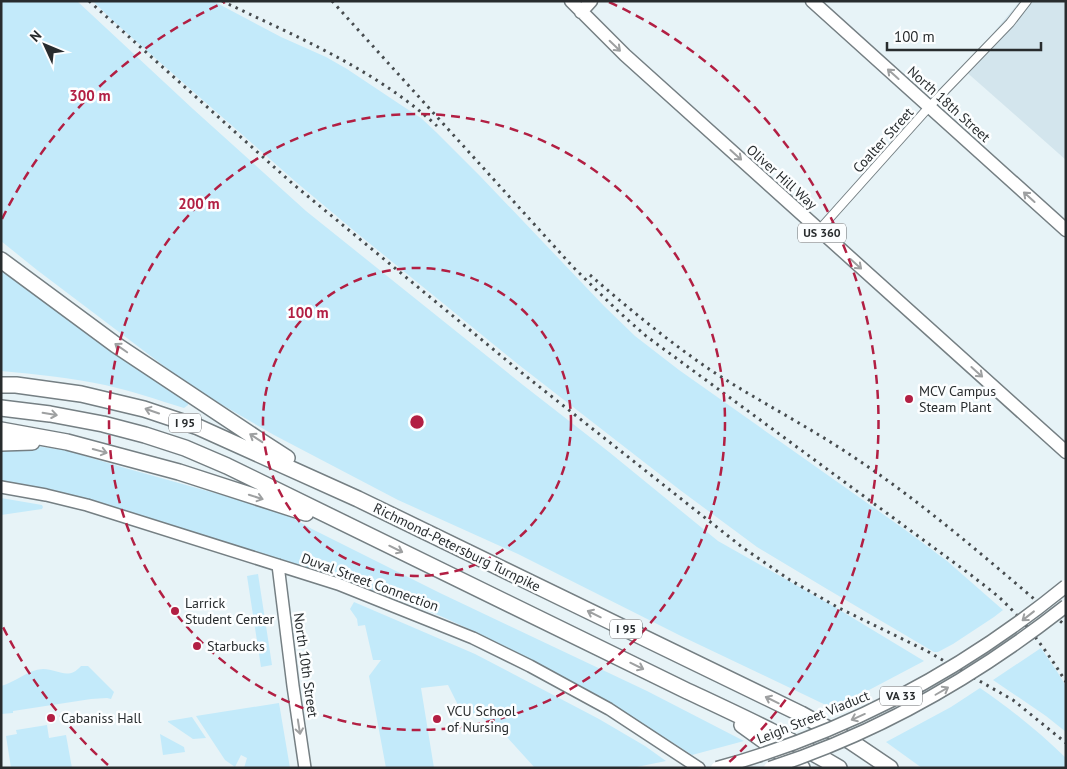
<svg xmlns="http://www.w3.org/2000/svg" width="1067" height="769" viewBox="0 0 1067 769" font-family="'PT Sans',sans-serif">
	<style>
		.built { fill: #d3e5ed }
		.green { fill: #c3eafa }
		.lines { fill: none; stroke-linecap: round; stroke-linejoin: round }
		.street-casing { stroke: #757f83; stroke-width: 10 }
		.secondary-casing { stroke: #757f83; stroke-width: 14 }
		.primary-casing { stroke: #757f83; stroke-width: 15 }
		.highway-casing { stroke: #757f83; stroke-width: 18 }
		.street { stroke: #fff; stroke-width: 8 }
		.secondary { stroke: #fff; stroke-width: 11 }
		.primary { stroke: #fff; stroke-width: 12 }
		.highway { stroke: #fff; stroke-width: 15 }
		.rail { stroke: #474c4f; stroke-width: 3; stroke-dasharray: 2.5 5; stroke-linecap: butt }
		.primary-bridge-casing { stroke: #757f83; stroke-width: 15; stroke-linecap: butt }
		.primary-bridge { stroke: #fff; stroke-width: 12 }
		.oneway { stroke: #9ea0a1 }
		.ring { fill: none; stroke: #b21f43; stroke-width: 2.5; stroke-dasharray: 9 6 }
		.poi-dot { fill: #b21f43; stroke: #fcfeff; stroke-width: 2 }
		.labels { text-anchor: middle; stroke-width: 5; stroke-linejoin: round; paint-order: stroke }
		.shield { fill: #fcfeff; stroke: #686b6d; stroke-width: 1 }
		.shield-label { font-size: 12px; font-weight: bold; fill: #282c2e }
		.street-label { font-size: 14px; fill: #282c2e; stroke: #fcfeff }
		.poi-label { font-size: 14px; fill: #282c2e; stroke: #fcfeff; text-anchor: start }
		.centre { fill: #b21f43; stroke: #fcfeff; stroke-width: 2.5 }
		.ring-label { font-size: 15px; text-anchor: middle; font-weight: bold; fill: #b21f43; stroke: #fcfeff; stroke-width: 5; stroke-linejoin: round; paint-order: stroke }
	</style>
	<rect width="100%" height="100%" fill="#e7f3f7"/>
	<path class="built" d="M1020,1H1066V160L963,69Z"/>
	<path class="green" d="M1,1H77L193,109L306,211L523,385L609,452L718,541L833,606L924,661L852,699L830,707L681,636L518,554L398,500L274,435L193,388L37,270L1,241Z
		M93,1H213L281,37L326,57L347,69L404,107L421,118L436,132L480,176L604,306L635,336L679,370L904,529L947,561L1003,610L994,617L953,644L938,652H934L827,589L757,547L680,490L519,365L358,234L296,182L113,21Z
		M1,268L184,399L188,403V405L184,408C158,400 132,391 105,385C71,378 36,374 1,371Z
		M1,446H36L65,450L125,468L269,508L287,515L312,529L440,593L647,691L744,741L692,755C660,735 629,714 596,695C547,667 496,641 445,618C378,589 307,569 237,548C182,531 127,512 72,495L49,489L1,481Z
		M1,498L42,505L43,507L42,509L1,515Z
		M258,574L272,665L261,667L247,576Z
		M354,602L475,654L599,719L645,746L666,761L632,768H535L497,726L458,705L448,685L421,688L434,768H386L369,676L381,660H373L365,625L358,626L357,619L350,609Z
		M1041,648L1058,673L1066,686V732L1046,716L993,680Z
		M81,666H88L114,692L111,699L107,698L91,699L13,711V713L1,714V686C16,682 27,670 43,669C58,669 68,681 81,666Z
		M980,688C1011,709 1039,732 1066,758V768H922L886,742L951,707Z
		M279,703L290,768H244L247,758L241,755L235,767L225,760L196,716Z
		M192,717L206,738L193,739L168,722V721Z
		M47,725L49,738L66,735L72,768H11L6,736L17,734L16,730Z
		M160,734L184,747L185,752L163,755Z"/>
	<g class="lines">
		<defs>
			<path id="street" d="M819,230L929,107L1010,23L1027,1"/>
			<path id="secondary" d="M1,487L46,495L87,505L338,584L473,638L530,666L609,709L699,768
				M278,565L293,686L305,768"/>
			<path id="primary" d="M571,1L625,55L1066,452
				M812,1L1066,230
				M581,12L591,1"/>
			<path id="highway" d="M1,260L116,345L259,440L287,458
				M1,385H16L81,394L144,409L198,427L358,499L801,714L850,741L890,768
				M1,408L50,414L103,424L145,435L185,448L227,466L683,689C736,714 789,738 839,768
				M1,430L67,442L179,472L306,513
				M1,443L32,442
				M742,725L802,768"/>
		</defs>
		<use href="#street" class="street-casing"/>
		<use href="#secondary" class="secondary-casing"/>
		<use href="#primary" class="primary-casing"/>
		<use href="#highway" class="highway-casing"/>
		<use href="#street" class="street"/>
		<use href="#secondary" class="secondary"/>
		<use href="#primary" class="primary"/>
		<use href="#highway" class="highway"/>
		<path class="rail" d="M89,1L293,184L522,373L742,547L790,580L839,608L925,650L1013,700L1066,743
			M222,1C297,37 375,69 437,126
			M332,1L573,267L619,312L646,336L971,575C982,584 994,592 1004,602C1029,626 1048,653 1066,682
			M590,275C628,308 668,341 709,369C756,400 806,425 852,456C928,506 996,567 1066,626"/>
		<defs>
			<path id="primary-bridge" d="M717,768C845,733 963,670 1066,586
				M770,768C878,733 977,676 1066,606"/>
		</defs>
		<use href="#primary-bridge" class="primary-bridge-casing"/>
		<use href="#primary-bridge" class="primary-bridge"/>
	</g>
	<defs><path id="oneway-shaft" d="M-6 0H5M1.5-3L5.5 0L1.5 3" fill="none" stroke-width="1.6" stroke-linecap="round" stroke-linejoin="round" transform="scale(1.25)"/></defs>
	<g class="oneway">
		<use href="#oneway-shaft" transform="translate(615 46) rotate(44)"/>
		<use href="#oneway-shaft" transform="translate(893 74) rotate(-138)"/>
		<use href="#oneway-shaft" transform="translate(736 155) rotate(42)"/>
		<use href="#oneway-shaft" transform="translate(1029 197) rotate(-138)"/>
		<use href="#oneway-shaft" transform="translate(856 264) rotate(42)"/>
		<use href="#oneway-shaft" transform="translate(121 348) rotate(-145)"/>
		<use href="#oneway-shaft" transform="translate(977 372) rotate(42)"/>
		<use href="#oneway-shaft" transform="translate(152 411) rotate(-161)"/>
		<use href="#oneway-shaft" transform="translate(50 414) rotate(9)"/>
		<use href="#oneway-shaft" transform="translate(256 438) rotate(-147)"/>
		<use href="#oneway-shaft" transform="translate(100 451) rotate(15)"/>
		<use href="#oneway-shaft" transform="translate(256 497) rotate(18)"/>
		<use href="#oneway-shaft" transform="translate(396 549) rotate(26)"/>
		<use href="#oneway-shaft" transform="translate(594 614) rotate(-154)"/>
		<use href="#oneway-shaft" transform="translate(1028 616) rotate(142)"/>
		<use href="#oneway-shaft" transform="translate(637 666) rotate(26)"/>
		<use href="#oneway-shaft" transform="translate(942 691) rotate(-30)"/>
		<use href="#oneway-shaft" transform="translate(772 700) rotate(-154)"/>
		<use href="#oneway-shaft" transform="translate(858 717) rotate(156)"/>
		<use href="#oneway-shaft" transform="translate(299 727) rotate(81)"/>
	</g>
	<g class="ring">
		<circle cx="417" cy="422" r="154"/>
		<circle cx="417" cy="422" r="308"/>
		<path d="M108 765A462 462 0 0 1 2 625M2 219A462 462 0 0 1 225 2M609 2A462 462 0 0 1 726 765"/>
	</g>
	<g class="poi-dot">
		<circle cx="909" cy="399" r="5"/>
		<circle cx="175" cy="611" r="5"/>
		<circle cx="197" cy="646" r="5"/>
		<circle cx="51" cy="718" r="5"/>
		<circle cx="437" cy="719" r="5"/>
	</g>
	<g class="labels">
		<g class="shield">
			<rect x="798" y="223.5" width="48" height="19" rx="4"/>
			<rect x="169" y="413.5" width="32" height="19" rx="4"/>
			<rect x="610" y="619.5" width="32" height="19" rx="4"/>
			<rect x="880" y="686.5" width="42" height="19" rx="4"/>
		</g>
		<g class="shield-label">
			<text x="822" y="237">US 360</text>
			<text x="185" y="427">I 95</text>
			<text x="626" y="633">I 95</text>
			<text x="901" y="700">VA 33</text>
		</g>
		<g class="street-label">
			<text transform="translate(949 104) rotate(42)" y="5">North 18th Street</text>
			<text transform="translate(883 140) rotate(-48)" y="5">Coalter Street</text>
			<text transform="translate(782 177) rotate(42)" y="5">Oliver Hill Way</text>
			<text transform="translate(457 547) rotate(26)" y="5">Richmond-Petersburg Turnpike</text>
			<text transform="translate(370 582) rotate(20)" y="5">Duval Street Connection</text>
			<text transform="translate(306 665) rotate(82)" y="5">North 10th Street</text>
			<text transform="translate(813 717) rotate(-22)" y="5">Leigh Street Viaduct</text>
		</g>
		<g class="poi-label">
			<text x="919" y="396">MCV Campus<tspan x="919" dy="16">Steam Plant</tspan></text>
			<text x="185" y="608">Larrick<tspan x="185" dy="16">Student Center</tspan></text>
			<text x="207" y="651">Starbucks</text>
			<text x="447" y="716">VCU School<tspan x="447" dy="16">of Nursing</tspan></text>
			<text x="61" y="723">Cabaniss Hall</text>
		</g>
	</g>
	<circle cx="417" cy="422" r="8" class="centre"/>
	<g class="ring-label">
		<text x="90" y="101">300 m</text>
		<text x="199" y="209">200 m</text>
		<text x="308" y="318">100 m</text>
	</g>
	<rect width="1067" height="769" fill="none" stroke="#282c2e" stroke-width="5"/>
	<g transform="translate(45 45) rotate(314)" stroke="#fcfeff" stroke-width="4" paint-order="stroke">
	<path d="M0-4L9 19L0 12L-9 19Z" fill="#282c2e"/>
	<text y="-8" font-size="14" font-weight="bold" text-anchor="middle" fill="#282c2e">N</text>
	</g>
	<path d="M887 42v8h154v-8" fill="none" stroke="#282c2e" stroke-width="2.5"/>
	<text x="894" y="42" font-size="15" fill="#282c2e" stroke="#fcfeff" stroke-width="4" paint-order="stroke">100 m</text>
</svg>
